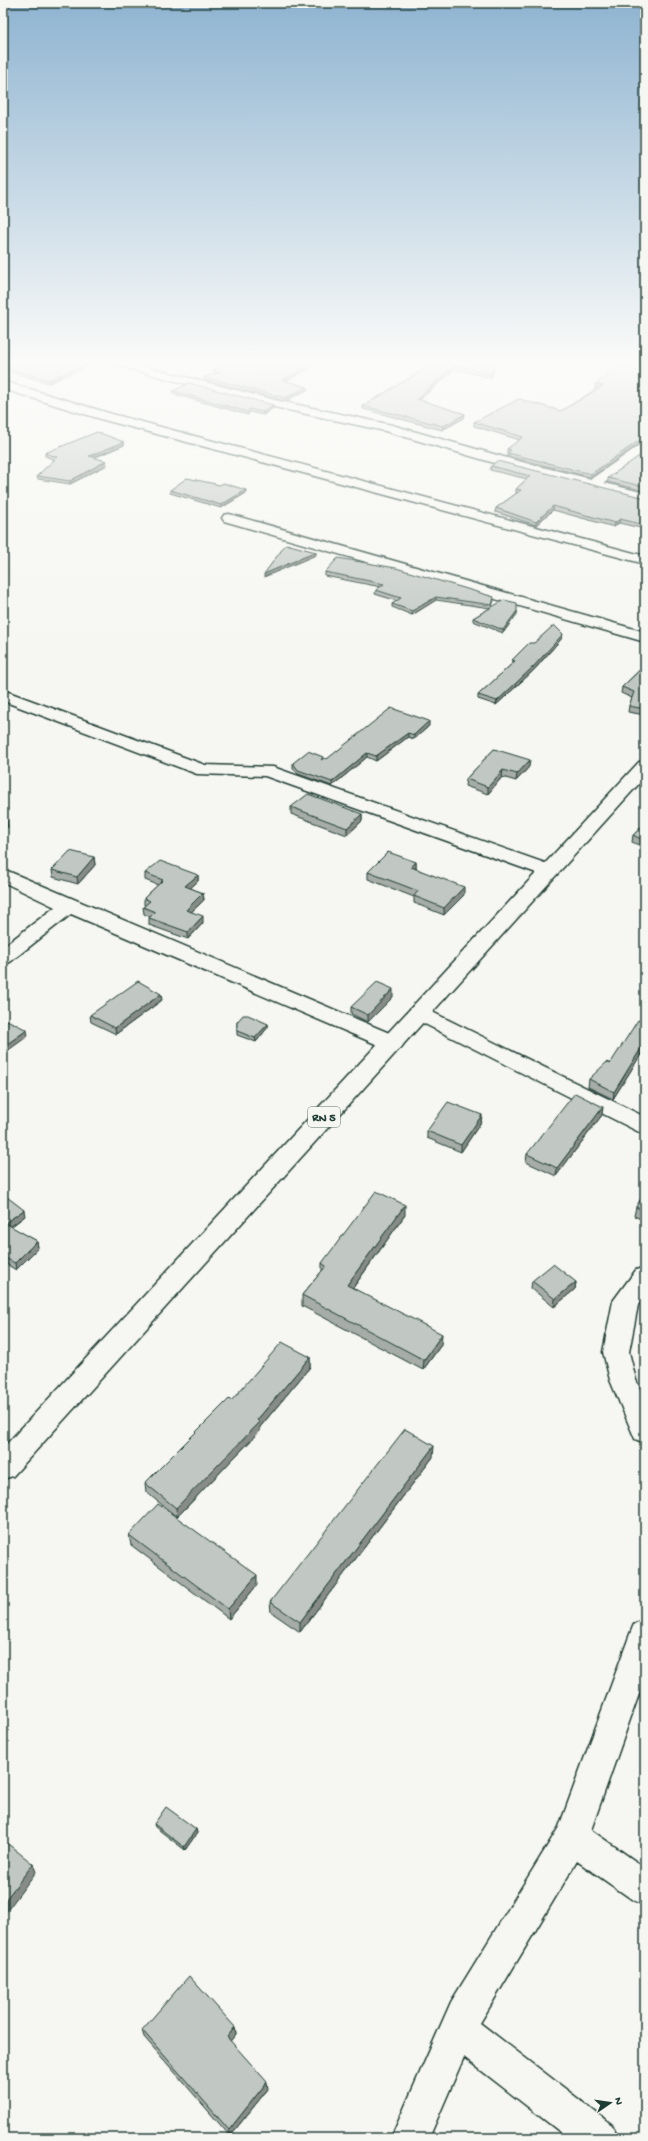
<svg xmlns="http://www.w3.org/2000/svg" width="648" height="2141" viewBox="0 0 648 2141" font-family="'Gochi Hand',sans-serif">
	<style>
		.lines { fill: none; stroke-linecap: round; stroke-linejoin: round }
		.street-casing { stroke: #1f3d34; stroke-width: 3 }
		.primary-casing { stroke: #1f3d34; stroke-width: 3 }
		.street { fill: #f6f6f2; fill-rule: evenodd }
		.primary { fill: #f6f6f2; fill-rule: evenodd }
		.wall { fill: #a6aca8; stroke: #1f3d34 }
		.shaded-wall { fill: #878c88; stroke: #1f3d34 }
		.building { fill: #c1c8c3; stroke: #1f3d34 }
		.labels { text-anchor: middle; stroke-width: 3; stroke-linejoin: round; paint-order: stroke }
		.shield { fill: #f6f6f2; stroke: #60746d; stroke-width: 1 }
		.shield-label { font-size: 12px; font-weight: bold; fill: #1f3d34 }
	</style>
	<rect width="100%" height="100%" fill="#f6f6f2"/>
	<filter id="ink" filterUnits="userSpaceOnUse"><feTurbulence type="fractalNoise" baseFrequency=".025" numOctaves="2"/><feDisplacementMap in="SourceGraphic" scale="8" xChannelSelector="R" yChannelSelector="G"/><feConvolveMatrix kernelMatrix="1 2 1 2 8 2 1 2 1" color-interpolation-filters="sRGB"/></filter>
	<g filter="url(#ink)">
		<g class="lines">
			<defs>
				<path id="street" d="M102,360H120L275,400L392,425L518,461L591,479L640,445L645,444V454L604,483L645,493V501L508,467L385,431L274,407L104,362Z
					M3,381L112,414L645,556V564L104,420L3,389Z
					M229,514L645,632V642L224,521L222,518L224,515Z
					M3,690L205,765L273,767L556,867L559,871L556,875L549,877L542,875L265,776L197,774L3,701Z
					M3,869L401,1038L404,1043L401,1048L393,1050L385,1048L71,914L10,962L3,964V947L55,907L3,882Z
					M420,1006L645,1117V1135L413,1018L409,1013L413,1008Z
					M645,1267V1295L638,1305L629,1352L636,1380L645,1400V1443L635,1439L610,1380L603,1352L613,1301L636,1270Z
					M645,1619V1677L591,1830L645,1868V1905L633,1900L577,1861L480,2023L612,2125L618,2138H568L464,2057L429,2138H391L451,2002L559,1827L630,1634L634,1624Z"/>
				<path id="primary" d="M645,761V777L13,1476L3,1479V1448L639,762Z"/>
			</defs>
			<use href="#street" class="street-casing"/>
			<use href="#primary" class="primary-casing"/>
			<use href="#street" class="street"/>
			<use href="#primary" class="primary"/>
		</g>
		<path class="wall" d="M3,360H95L89,365L49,383L3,370Z
			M260,360H325L286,381L307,387V390L285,401L204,380V377L216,374L214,373L213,370L258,361Z
			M645,360V443L639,444L591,477L507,456V449L520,440L474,426V422L561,411L598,388H595V384L605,377V375Z
			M428,362L495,363V366L491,378L455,369L419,400L465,414L464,418L442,430L363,409V406L429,366H428Z
			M173,391L273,405V408L263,415L249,412L248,415L174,394Z
			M124,442V445L94,458L106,461L107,465L70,484L38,479L37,476L55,460L45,456V453Z
			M645,452V491L608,482V478Z
			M491,466L645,498V529L619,523L614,527L553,510L536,525L495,512L496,508L517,493H516V489L527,479L490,470Z
			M170,490L246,493L221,508L170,493Z
			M325,572L494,600L492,607L517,611V614L503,633L473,621V618L490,608L436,600L412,615L392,607V604L397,601L375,594L376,590L381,587L325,576Z
			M562,638L534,670L496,705L478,699V695L512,664V660L534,643Z
			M645,665V715L628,712L629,706L632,698L621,693L622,687Z
			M429,726L414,739L408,737L376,761L367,757L332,786L298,774L293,768V763L323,759H327Z
			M494,749L529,767L516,781L502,777L488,794L465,786L466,779Z
			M291,807L362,814V821L347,835L291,814Z
			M645,824V848L632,842L633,835Z
			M94,857L95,865L78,884L53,877L52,870Z
			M416,862V868L464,895L444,915L414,903V897L368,879V872Z
			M145,873L198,875V881L190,888L203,893L204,900L191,912L203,923L188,939L149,925V918L150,917L144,914L143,907L145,905H144V898L158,885L145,880Z
			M393,997L368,1022L351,1014V1007Z
			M162,1000L116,1034L91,1022L90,1015Z
			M237,1022L268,1024V1027L256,1042L237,1035Z
			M645,1023V1048L613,1099L588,1087L589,1079L610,1064Z
			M482,1115L481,1122L461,1152L427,1138V1131Z
			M602,1115L556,1176L526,1162L527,1154Z
			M645,1192V1221L634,1216L636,1207Z
			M3,1194L25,1216L11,1227L37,1241L38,1248L16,1270L3,1262Z
			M405,1215L353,1288L441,1345L423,1370L302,1306V1295L322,1271V1263Z
			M532,1281L576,1282L575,1289L554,1307L531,1288Z
			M310,1357V1367L260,1427V1431L177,1517L146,1492L145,1483L231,1401Z
			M433,1457L300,1632L271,1612L270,1602Z
			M129,1535L257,1585L229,1619L131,1545Z
			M154,1824L196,1829L197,1833L185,1850L155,1827Z
			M235,2027L236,2034L230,2041L268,2089L230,2136L144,2037L142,2030Z"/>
		<path class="shaded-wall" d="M91,360H95L89,365L49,383V380Z
			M320,360H325L282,383V380Z
			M495,363V366L491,378V374Z
			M455,365V369L416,403L417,399Z
			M307,387V390L285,401V398Z
			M273,405V408L263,415V412Z
			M465,414L464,418L442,430L443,426Z
			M645,439V443L639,444L591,477V474L640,440Z
			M124,442V445L89,459V456Z
			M106,461L107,465L70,484V481Z
			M246,490V493L221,508V505Z
			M553,506V510L536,525V522Z
			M620,519L619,523L614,527L615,523Z
			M316,552V555L264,577V574Z
			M436,597V600L412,615V611Z
			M517,611V614L503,633V630Z
			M563,634L562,638L534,670L496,705L497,701Z
			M429,721V726L414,739V735Z
			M408,733V737L376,761V756Z
			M367,753V757L332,786V782Z
			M530,760L529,767L516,781L517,774Z
			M503,770L502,777L488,794V787Z
			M362,814V821L347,835V828Z
			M7,820L8,827L3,831V823Z
			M94,857L95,865L78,884L77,877Z
			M416,862V869L411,867Z
			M198,875V881L185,893V886Z
			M464,887V895L444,915V908Z
			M203,893L204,900L186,917V910Z
			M203,916V923L188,939V932Z
			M393,989V997L368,1022V1015Z
			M161,994L162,1000L116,1034L115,1028Z
			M268,1024V1027L256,1042L255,1038Z
			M27,1030L28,1036L3,1054V1047Z
			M645,1042V1048L613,1099L614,1092Z
			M603,1107L602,1115L556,1176L557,1168Z
			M482,1115L481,1122L461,1152V1145Z
			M405,1205V1215L347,1296V1285Z
			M24,1210L25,1216L6,1230L5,1223Z
			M37,1241L38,1248L16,1270L15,1263Z
			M576,1282L575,1289L554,1307L555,1299Z
			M442,1334L441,1345L423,1370L424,1360Z
			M310,1357V1367L260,1427V1431L177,1517L176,1508L257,1420Z
			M434,1446L433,1457L300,1632V1622Z
			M257,1575V1585L229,1619L228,1609Z
			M196,1829L197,1833L185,1850L184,1847Z
			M33,1864L36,1872L3,1916V1903Z
			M235,2027L236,2034L228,2044L227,2037Z
			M267,2082L268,2089L230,2136L229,2130Z"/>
		<path class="building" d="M3,360H91L89,362L49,380L3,367Z
			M235,360H255L258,361L260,360H320L282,380L307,387L285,398L204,377L220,373L213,370Z
			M431,360H487L495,363L491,374L455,365L417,399L465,414L443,426L363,406L433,364L428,362Z
			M622,360H645V439L640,440L591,474L508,453L511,450L507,449L523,437L474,422L519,399L561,411L603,386L595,384L607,376L605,375Z
			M189,383L273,405L263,412L249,409L248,412L173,391Z
			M97,432L124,442L89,456L106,461L70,481L37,476L57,457L45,453Z
			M645,452V487L608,478Z
			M497,461L645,498V525L620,519L615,523L553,506L536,522L496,508L521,490L516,489L530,476L491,466Z
			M187,478L220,485L223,483L246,490L221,505L170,490Z
			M286,544L316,552L264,574Z
			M338,558L396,568L494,597L492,605L436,597L412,611L392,604L401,598L376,590L384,584L325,572Z
			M504,600L517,603V611L503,630L473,618Z
			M554,625L563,634L534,666L497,701L478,695L515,661L512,660L529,643H534Z
			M645,665V709L629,706L634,692L622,687Z
			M391,708L429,721L414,735L408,733L376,756L367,753L332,782L298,770L293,763L308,751L323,757L321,760L324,758L327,759Z
			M494,749L530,760L517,774L503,770L488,787L466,779Z
			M308,794L362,814L347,828L291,807Z
			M3,818L7,820L3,823Z
			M645,824V841L633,835Z
			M70,851L94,857L77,877L52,870Z
			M388,852L416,862L411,867L464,887L444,908L414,896L418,891L368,872Z
			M160,861L198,875L185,886L203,893L186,910L203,916L188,932L149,918L155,912L143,907L150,901L144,898L163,880L145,873Z
			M138,981L161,994L115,1028L90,1015Z
			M377,982L393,989L368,1015L351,1007Z
			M243,1015H248L268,1024L255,1038L237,1031V1022Z
			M3,1018L27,1030L3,1047Z
			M638,1020L645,1023V1042L614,1092L589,1079L607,1062L610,1064Z
			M575,1093L603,1107L557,1168L527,1154Z
			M448,1102L482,1115L461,1145L427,1131Z
			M376,1191L405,1205L347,1285L442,1334L424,1360L302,1295L326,1266L322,1263Z
			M645,1192V1211L636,1207Z
			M3,1194L24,1210L5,1223L37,1241L15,1263L3,1257Z
			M553,1264L576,1282L555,1299L532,1281Z
			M282,1342L310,1357L257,1420L260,1422L176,1508L145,1483L229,1399L231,1401Z
			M405,1429L434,1446L300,1622L270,1602Z
			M158,1504L257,1575L228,1609L129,1535Z
			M166,1807L196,1829L184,1847L154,1824Z
			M3,1840L33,1864L3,1903Z
			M189,1976L235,2027L227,2037L267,2082L229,2130L142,2030Z"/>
	</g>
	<linearGradient id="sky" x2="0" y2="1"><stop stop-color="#8fb4d1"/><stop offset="0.55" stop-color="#fbfbf9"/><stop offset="1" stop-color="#fbfbf9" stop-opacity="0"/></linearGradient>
	<rect width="648" height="659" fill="url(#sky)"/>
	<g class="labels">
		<rect class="shield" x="308" y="1107" width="32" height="20" rx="3"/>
		<g class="shield-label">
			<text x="324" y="1121">RN 5</text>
		</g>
	</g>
	<rect width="648" height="2141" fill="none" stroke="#f6f6f2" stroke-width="16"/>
	<rect x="8" y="8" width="632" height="2125" fill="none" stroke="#1f3d34" stroke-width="1.5" filter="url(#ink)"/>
	<g transform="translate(610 2103) rotate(77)" stroke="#f6f6f2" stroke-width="3" paint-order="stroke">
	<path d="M0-3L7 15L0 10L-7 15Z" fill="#1f3d34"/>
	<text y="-6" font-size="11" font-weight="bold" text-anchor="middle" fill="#1f3d34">N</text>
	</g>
</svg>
